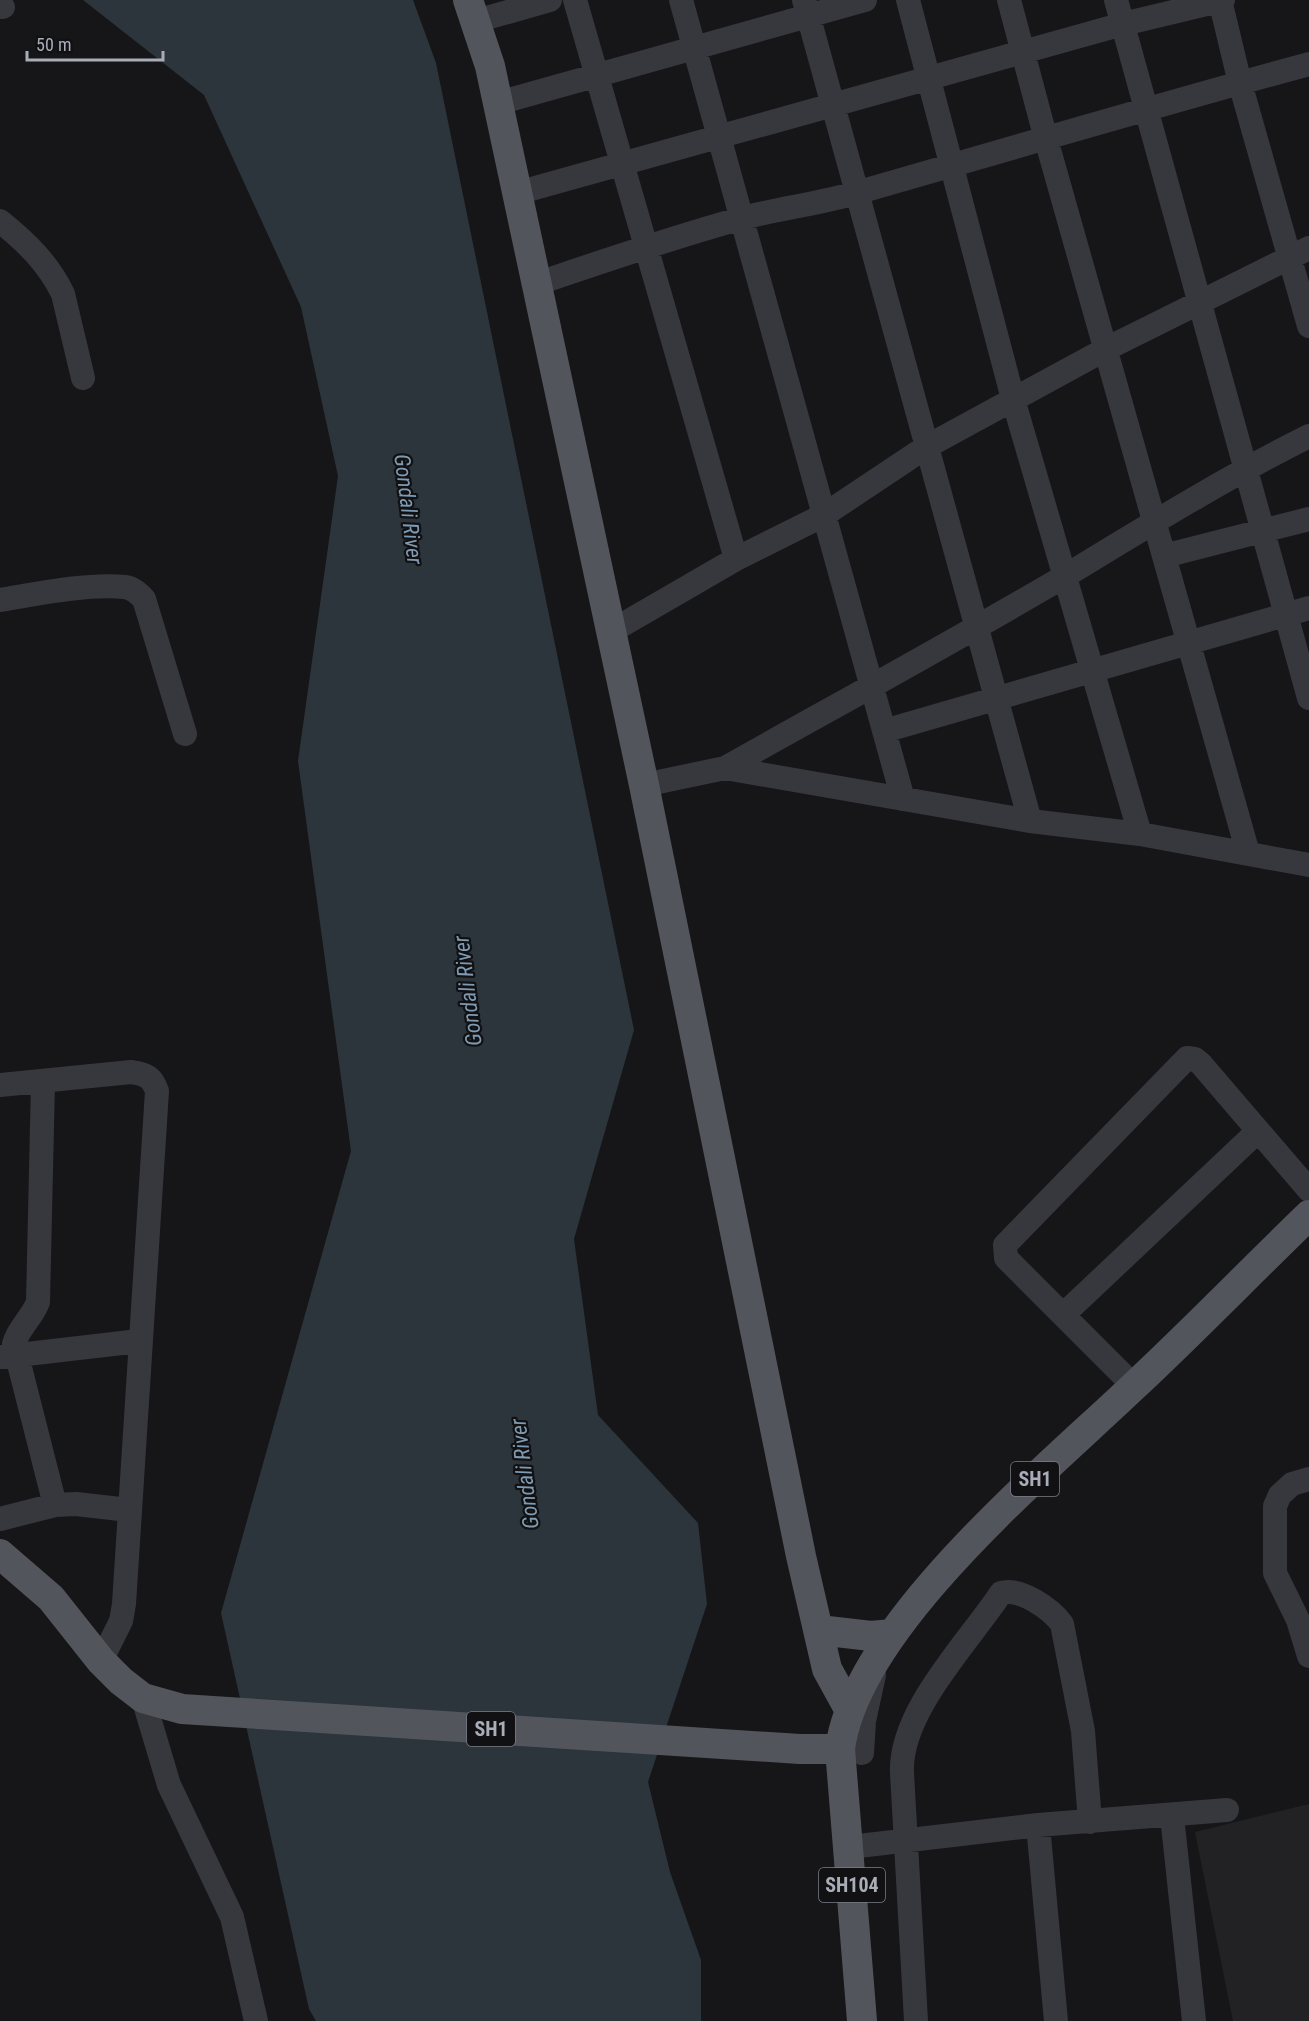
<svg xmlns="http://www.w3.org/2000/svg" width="1309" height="2021" viewBox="0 0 1309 2021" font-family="'Roboto Condensed',sans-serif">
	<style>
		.built { fill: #222225 }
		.water { fill: #2c353c }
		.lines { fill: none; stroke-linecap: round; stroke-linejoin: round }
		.minor { stroke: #37383d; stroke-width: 24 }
		.major { stroke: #53555c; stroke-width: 30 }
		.labels { text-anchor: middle; stroke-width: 4.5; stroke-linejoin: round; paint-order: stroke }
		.shield { fill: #111113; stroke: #7b7e86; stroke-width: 1.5 }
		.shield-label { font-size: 20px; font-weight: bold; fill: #a8adb8 }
		.water-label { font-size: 22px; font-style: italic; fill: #7f9bb3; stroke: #111113 }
	</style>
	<rect width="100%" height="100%" fill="#161618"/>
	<path class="built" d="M1309,1804V2021H1233L1195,1832Z"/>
	<path class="water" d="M83,0H413L436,63L634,1030L574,1239L598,1415L698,1523L707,1604L648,1782L670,1872L701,1960V2021H316L309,2009L221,1613L351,1151L298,761L338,476L301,307L204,95Z"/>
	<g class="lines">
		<path class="minor" d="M575,0L736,559
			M681,0L903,799
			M804,0L1030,821
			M908,0L1013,399L1140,834
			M1009,0L1046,139L1248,853
			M1116,0L1309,698
			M1220,0L1240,83L1309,326
			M0,3L3,7
			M476,21L550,0
			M498,103L865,0
			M517,193L1123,24L1223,0
			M0,221C26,242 48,263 63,294L83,378
			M536,284C603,261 671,238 739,219C779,208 820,204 859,192C1009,149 1158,105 1309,64
			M1164,556L1309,519
			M0,600C35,594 89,583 125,587C133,588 138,593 144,599L185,734
			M610,632L736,559L824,515L926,447L1106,349L1309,248
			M884,731L1309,608
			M725,768C839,704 953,642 1065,576C1146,527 1225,478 1309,436
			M644,785L725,768L1030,821L1140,834L1309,865
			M43,1082L38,1302C32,1318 18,1328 14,1344L55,1505
			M0,1085L131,1072C146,1074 152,1077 157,1091L124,1604L121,1621L101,1661
			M1063,1315L1258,1131
			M1,1357L139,1341
			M1134,1386L1006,1258L1005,1245L1187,1058L1195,1059L1201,1064L1309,1190
			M1309,1479L1292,1484L1280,1495L1275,1506V1573L1298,1620L1309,1656
			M0,1519L55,1505L76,1504L129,1510
			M143,1698L169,1785L232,1917L256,2021
			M862,1753L864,1721L874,1675
			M1172,1816L1194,2021
			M1038,1825L1056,2021
			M850,1847L1038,1825L1227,1810
			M916,2021L902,1773C899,1712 968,1643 1001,1593C1020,1587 1051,1609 1062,1624L1083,1731L1090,1822"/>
		<path class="major" d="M468,0L490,66L644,785L801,1556L827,1669L849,1709
			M0,1554L51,1598L101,1661L121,1681L143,1698L182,1709L800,1749H840C856,1626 1045,1471 1133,1387C1193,1331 1250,1272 1309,1215
			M819,1630L871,1636L892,1634
			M840,1749L862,2021"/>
	</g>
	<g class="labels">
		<g class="shield">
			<rect x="1011" y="1462" width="48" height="34" rx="4.5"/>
			<rect x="467" y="1712" width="48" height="34" rx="4.5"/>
			<rect x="819" y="1868" width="66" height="34" rx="4.5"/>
		</g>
		<g class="shield-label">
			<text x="1035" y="1486">SH1</text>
			<text x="491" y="1736">SH1</text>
			<text x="852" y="1892">SH104</text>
		</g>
		<g class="water-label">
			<text transform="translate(409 509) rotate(83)" y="8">Gondali River</text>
			<text transform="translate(467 991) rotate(-97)" y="8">Gondali River</text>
			<text transform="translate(524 1474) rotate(-97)" y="8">Gondali River</text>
		</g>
	</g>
	<path d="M27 51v9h136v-9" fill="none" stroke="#a8adb8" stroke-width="3"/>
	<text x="36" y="51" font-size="18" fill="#a8adb8" stroke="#111113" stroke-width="4.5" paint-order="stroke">50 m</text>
</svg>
